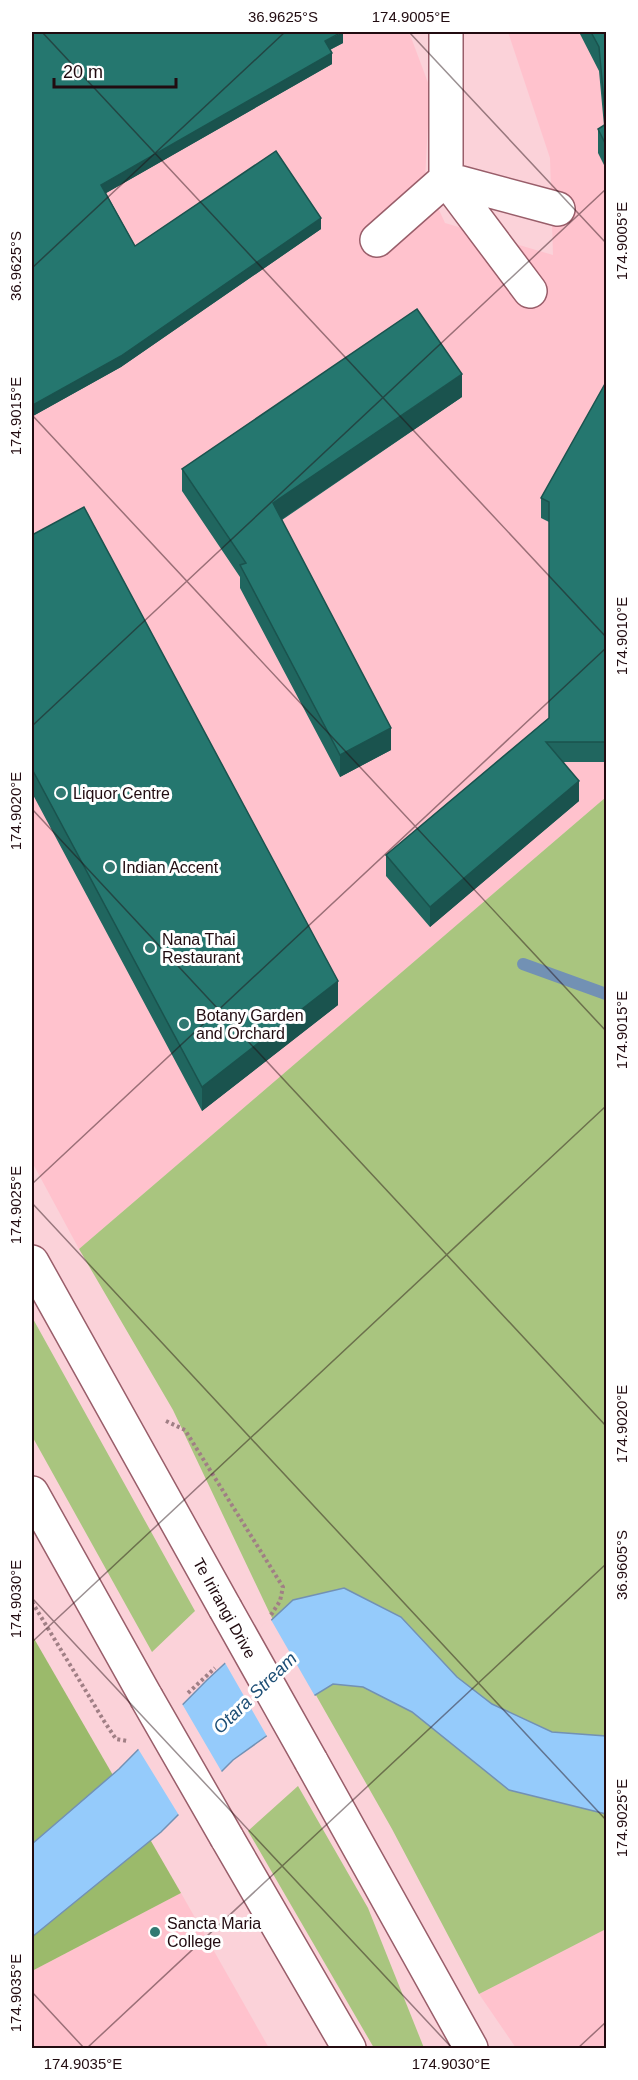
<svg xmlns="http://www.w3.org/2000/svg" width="638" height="2080" viewBox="0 0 638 2080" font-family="Arial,sans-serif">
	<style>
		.built { fill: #ffc2cd }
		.green { fill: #a9c57f }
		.forest { fill: #9bba6b }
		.water { fill: #95cbfb; stroke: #7291b4; stroke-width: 1.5 }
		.pier { fill: #fbd2d9 }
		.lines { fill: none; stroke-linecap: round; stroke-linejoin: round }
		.stream { stroke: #7291b4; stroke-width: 12 }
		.minor-casing { stroke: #995e6a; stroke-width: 36 }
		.major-casing { stroke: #995e6a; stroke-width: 36 }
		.path { stroke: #a07f85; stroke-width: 4; stroke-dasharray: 3 3; stroke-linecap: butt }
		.minor { stroke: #fff; stroke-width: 33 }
		.major { stroke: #fff; stroke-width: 33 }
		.major-bridge-casing { stroke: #995e6a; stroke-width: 36; stroke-linecap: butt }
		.major-bridge { stroke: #fff; stroke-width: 33 }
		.wall { fill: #20665f }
		.shaded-wall { fill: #1a534e }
		.building { fill: #25776f; stroke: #1a534e; stroke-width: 1.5 }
		.ticks { fill: none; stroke: #210b10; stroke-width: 1.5; stroke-opacity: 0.45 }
		.poi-dot { fill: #327972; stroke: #fff; stroke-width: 2 }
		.labels { text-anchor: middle; stroke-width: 6; stroke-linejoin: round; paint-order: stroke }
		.poi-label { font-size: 16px; fill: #210b10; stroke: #fff; text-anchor: start }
		.street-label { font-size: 16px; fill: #210b10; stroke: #fff }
		.water-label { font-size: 18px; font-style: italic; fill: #1e4f76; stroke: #fff }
		.neatline { fill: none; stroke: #210b10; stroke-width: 2 }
		.ticks-label { font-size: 15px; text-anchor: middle; fill: #210b10 }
	</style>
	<rect width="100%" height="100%" fill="#fbd2d9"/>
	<path class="built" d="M32,32H409L430,88L425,179L445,223L553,255L550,158L508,32H606V797L79,1249L32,1162Z
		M181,1893L269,2048H32V1971Z
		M606,1929V2048H516L479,1994Z"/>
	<path class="green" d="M606,797V1929L479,1994L392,1829L271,1616L173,1410L79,1249Z
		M32,1317L195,1611L152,1652L32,1436Z
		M298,1786L368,1908L424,2048H374L248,1831Z"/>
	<path class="forest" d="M32,1635L181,1893L32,1971Z"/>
	<path class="water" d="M344,1588L401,1617L457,1677L492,1704L552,1732L606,1736V1814L509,1790L412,1712L363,1687L333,1684L302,1703L272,1732L233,1760L161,1832L32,1937V1844L119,1769L207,1680L293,1600Z"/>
	<path class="pier" d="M270,1618L316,1698L303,1706L268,1738L224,1661Z
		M181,1702L223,1774L180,1817L137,1747Z"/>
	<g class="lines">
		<path class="stream" d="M523,964L606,994"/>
		<defs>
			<path id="minor" d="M446,32V179
				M446,179L530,291
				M446,179L558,209
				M377,240L446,179"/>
			<path id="major" d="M32,1262L225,1608
				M32,1493L146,1697
				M311,1761L471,2048
				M227,1838L349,2048"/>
		</defs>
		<use href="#minor" class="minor-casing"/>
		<use href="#major" class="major-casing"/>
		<path class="path" d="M166,1421L185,1430L283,1587L280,1601L271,1615
			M32,1602L104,1721L116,1739L127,1741
			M188,1693L215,1668"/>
		<use href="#minor" class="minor"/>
		<use href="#major" class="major"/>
		<defs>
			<path id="major-bridge" d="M225,1608L311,1761
				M146,1697L227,1838"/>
		</defs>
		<use href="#major-bridge" class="major-bridge-casing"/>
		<use href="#major-bridge" class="major-bridge"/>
	</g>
	<path class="wall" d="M32,32L343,43L330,50L332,64L106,193L135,246L321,229L121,367L33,416L32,414Z
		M580,32H606V169L598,153V129L604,126L599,71L580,34Z
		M462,397L282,520L391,750L340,777L240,588V577L182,491V469Z
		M541,498L606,532V762H564L579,801L430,927L386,876V855L549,718V522L541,518Z
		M32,535L338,1005L202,1111L32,793Z"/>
	<path class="shaded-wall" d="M343,32V43L325,52V41Z
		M332,53V64L101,196V185Z
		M321,218V229L121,367L33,416V405Z
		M462,374V397L273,525V503Z
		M391,728V750L340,777V755Z
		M579,781V801L430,927V907Z
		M338,981V1005L202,1111V1087Z"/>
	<path class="building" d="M32,32H342L325,41L332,53L101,185L135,246L276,151L321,218L121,356L33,405L32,402Z
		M591,32H606V145L598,129L606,124L599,47Z
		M417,309L462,374L273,503L391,728L340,755L240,565L246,563L182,469Z
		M606,382V742H546L579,781L430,907L386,855L549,718V502L541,498Z
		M84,507L338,981L202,1087L32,769V535Z"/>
	<path class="ticks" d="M42,32L606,637M409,32L606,243M32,268L285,32M32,415L606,1031M32,726L606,189M32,809L606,1426M32,1184L606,648M32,1203L606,1820M32,1598L452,2048M32,1642L606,1106M32,1992L84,2048M87,2048L606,1564M578,2048L606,2022"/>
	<g class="poi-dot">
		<circle cx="61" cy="793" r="6"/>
		<circle cx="110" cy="867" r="6"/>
		<circle cx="150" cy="948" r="6"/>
		<circle cx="184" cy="1024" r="6"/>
		<circle cx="155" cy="1932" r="6"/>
	</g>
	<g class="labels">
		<g class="poi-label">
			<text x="73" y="799">Liquor Centre</text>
			<text x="122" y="873">Indian Accent</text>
			<text x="162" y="945">Nana Thai<tspan x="162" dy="18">Restaurant</tspan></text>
			<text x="196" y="1021">Botany Garden<tspan x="196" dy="18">and Orchard</tspan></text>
			<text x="167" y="1929">Sancta Maria<tspan x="167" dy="18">College</tspan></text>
		</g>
		<g class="street-label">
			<text transform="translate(225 1608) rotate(61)" y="6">Te Irirangi Drive</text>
		</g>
		<g class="water-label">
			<text transform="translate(255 1693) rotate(-44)" y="6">Otara Stream</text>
		</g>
	</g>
	<rect width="638" height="2080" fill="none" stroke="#ffffff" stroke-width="66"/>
	<path d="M54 78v9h122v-9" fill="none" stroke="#210b10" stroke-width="3"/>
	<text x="63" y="78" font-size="18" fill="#210b10" stroke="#ffffff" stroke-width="4.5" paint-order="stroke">20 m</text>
	<rect x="33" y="33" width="572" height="2014" class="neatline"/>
	<g class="ticks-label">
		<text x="283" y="22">36.9625°S</text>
		<text x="411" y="22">174.9005°E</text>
		<text transform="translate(622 241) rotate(-90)" y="5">174.9005°E</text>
		<text transform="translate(16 266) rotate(-90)" y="5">36.9625°S</text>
		<text transform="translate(16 416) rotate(-90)" y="5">174.9015°E</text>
		<text transform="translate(622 636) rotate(-90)" y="5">174.9010°E</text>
		<text transform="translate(16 811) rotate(-90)" y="5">174.9020°E</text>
		<text transform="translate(622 1030) rotate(-90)" y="5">174.9015°E</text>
		<text transform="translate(16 1205) rotate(-90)" y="5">174.9025°E</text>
		<text transform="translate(622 1424) rotate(-90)" y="5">174.9020°E</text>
		<text transform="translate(622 1565) rotate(-90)" y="5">36.9605°S</text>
		<text transform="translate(16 1599) rotate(-90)" y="5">174.9030°E</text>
		<text transform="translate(622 1818) rotate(-90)" y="5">174.9025°E</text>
		<text transform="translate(16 1993) rotate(-90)" y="5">174.9035°E</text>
		<text x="83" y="2069">174.9035°E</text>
		<text x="451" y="2069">174.9030°E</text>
	</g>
</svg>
